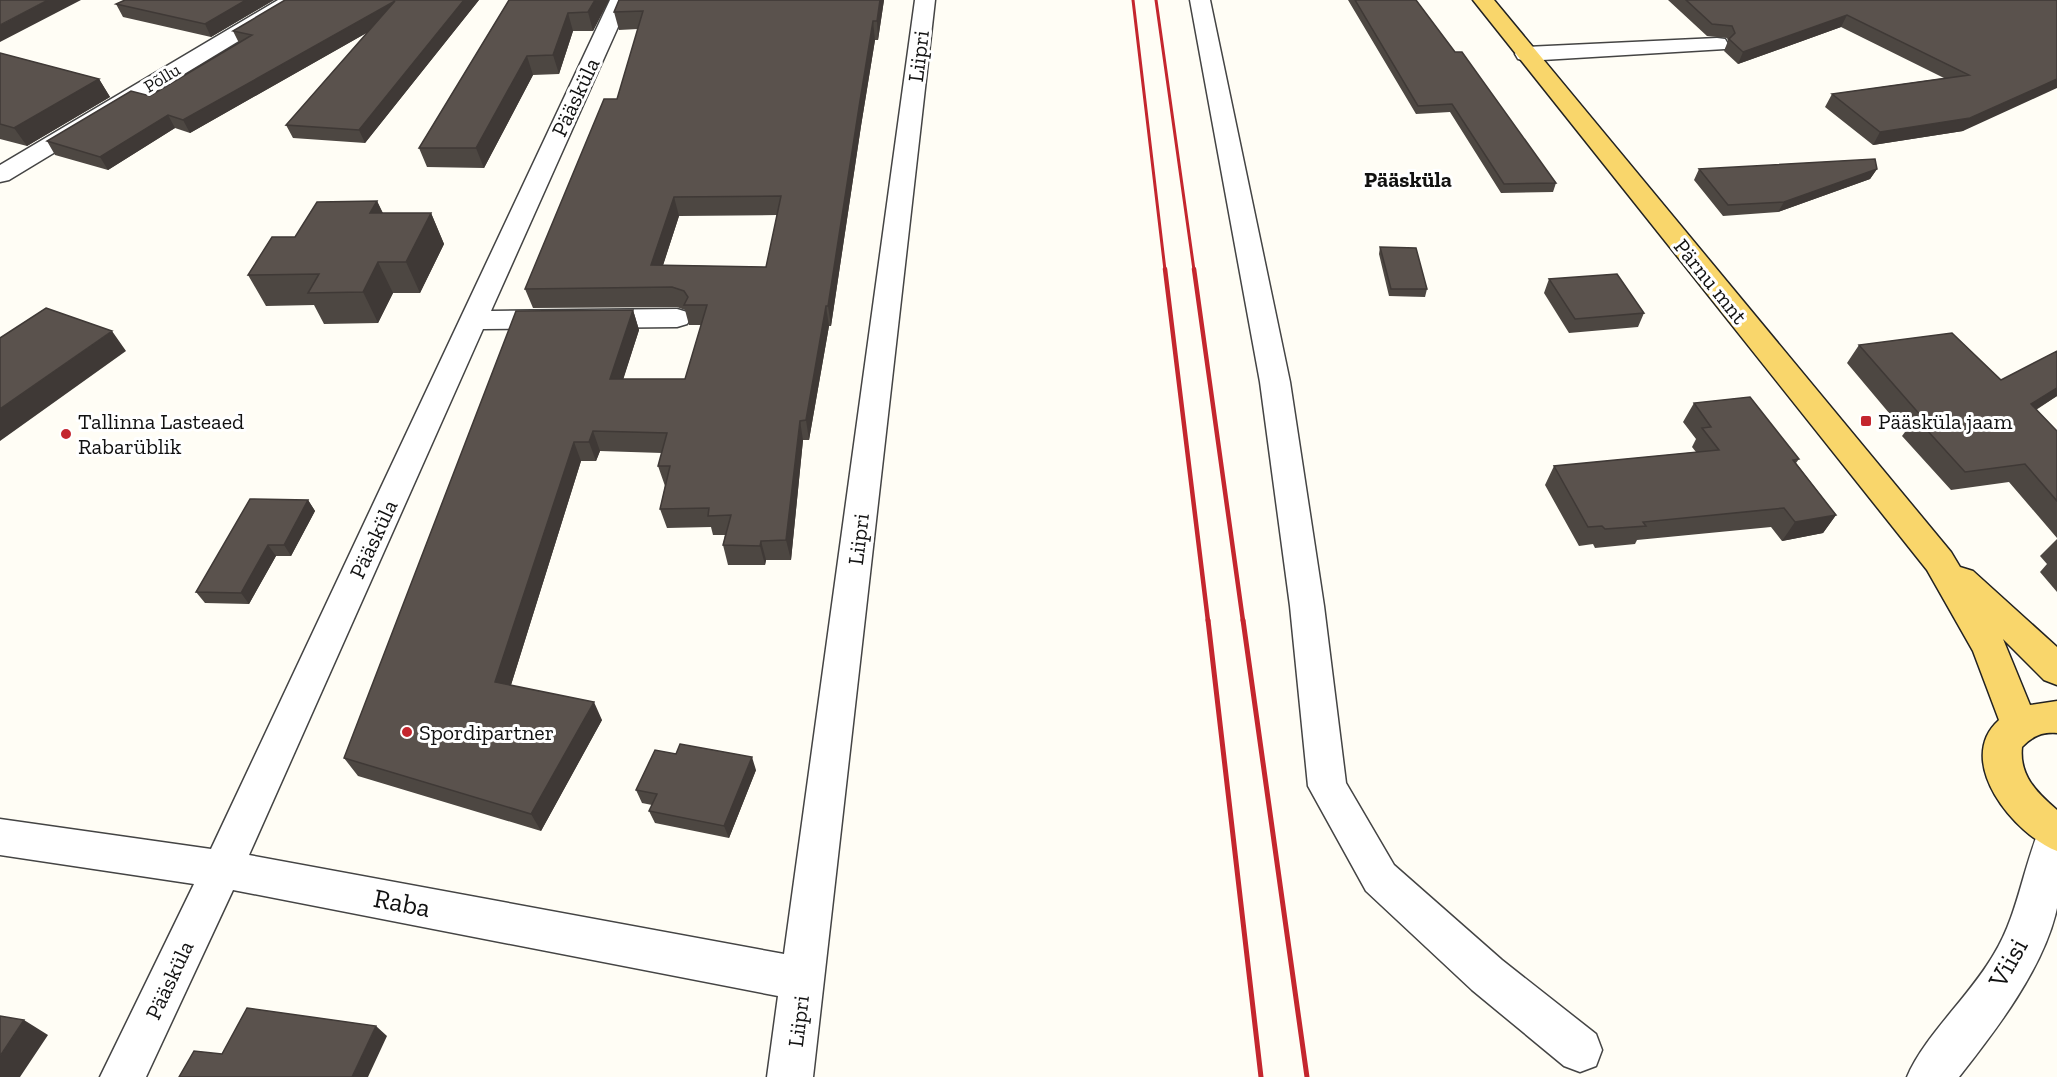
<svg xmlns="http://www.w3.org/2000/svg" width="2057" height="1077" viewBox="0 0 2057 1077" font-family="'Zilla Slab',serif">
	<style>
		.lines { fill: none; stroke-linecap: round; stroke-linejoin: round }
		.minor-casing { stroke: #444; stroke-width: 3 }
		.major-casing { stroke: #222; stroke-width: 3 }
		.minor { fill: #fff; fill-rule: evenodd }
		.major { fill: #f9d66b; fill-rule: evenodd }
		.rail-far2 { stroke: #c4262e; stroke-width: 3 }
		.rail-far1 { stroke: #c4262e; stroke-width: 4.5 }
		.rail { stroke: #c4262e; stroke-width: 5 }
		.wall { fill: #4d4742; fill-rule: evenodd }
		.shaded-wall { fill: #3f3936 }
		.building { fill: #5a524d; stroke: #3f3936; stroke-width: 1.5; fill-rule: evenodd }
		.poi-dot { fill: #c4262e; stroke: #fff; stroke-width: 2 }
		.labels { text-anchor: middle; stroke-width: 6; stroke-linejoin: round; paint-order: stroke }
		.far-street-label { font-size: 18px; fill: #111; stroke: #fff }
		.street-label { font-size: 22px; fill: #111; stroke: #fff }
		.far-quarter-label { font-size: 22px; font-weight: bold; fill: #111; stroke: #fff }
		.poi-label { font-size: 22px; fill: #111; stroke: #fff; text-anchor: start }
		.near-street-label { font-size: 27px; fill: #111; stroke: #fff }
	</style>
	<rect width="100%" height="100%" fill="#fffdf5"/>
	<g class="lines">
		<defs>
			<path id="minor" d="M278,0H303L300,4L9,180L0,182V165Z
				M610,0H630L491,311L677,309L687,312L691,318L687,324L677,327L483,329L249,855L784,954L915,0H935L813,1077H767L778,996L233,890L146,1077H100L194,884L0,855V819L211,849Z
				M1190,0H1210L1290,382L1324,606L1346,783L1394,865L1502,960L1596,1034L1602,1050L1596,1066L1580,1072L1564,1066L1472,990L1366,891L1308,786L1290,606L1260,382Z
				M1717,38L1725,39L1728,44L1725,49L1526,61L1518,59L1515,54L1518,49L1526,47Z
				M2057,816C2057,842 2057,883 2057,908C2044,968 1996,1030 1959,1077H1907C1924,1036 1970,996 1994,954C2019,913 2023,864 2043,821Z"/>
			<path id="major" d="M1473,0H1494L1951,552L1960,567L1973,571L2057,647V685L2044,680L2003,639L2030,705L2057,701V733C2041,732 2033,736 2022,747C2019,775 2036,792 2057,810V851C2015,835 1953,761 1999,720L1973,651L1927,570Z"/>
		</defs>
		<use href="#minor" class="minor-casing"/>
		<use href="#major" class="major-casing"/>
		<use href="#minor" class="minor"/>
		<use href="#major" class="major"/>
		<path class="rail-far2" d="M1133,0L1165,270
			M1156,0L1194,270"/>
		<path class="rail-far1" d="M1165,269L1208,621
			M1194,269L1243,621"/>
		<path class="rail" d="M1208,620L1261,1077
			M1243,620L1307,1077"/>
	</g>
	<path class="wall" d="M125,0H274L211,37L123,17L116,4Z
		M479,0L365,143L293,138L286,125L368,32L190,133L175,128L108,170L55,155L47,141L150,96L239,43L233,31Z
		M509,0H609L593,31H573L559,74L533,75L484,168L427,167L419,148Z
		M619,0H884L878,40H875L861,126L831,326H829L809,440H803L791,560H766L765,565H728L723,545L725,535H713L711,527L667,528L660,509L665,486L658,466L662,453L600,451L596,461H581L511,685L602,720L541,831L358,776L344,758L633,310L639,330L623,379H685L701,325H689L685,310L677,307L533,308L525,289L617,99L638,29L619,30L614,12ZM777,215L766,267L663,265L679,216Z
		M1348,0H1416L1455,52L1556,183L1553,192L1501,193L1450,112L1416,114Z
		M1668,0H2057L1963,131L1873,145L1825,107L1832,94L1944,78L1841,27L1738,64L1724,51L1728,41L1727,38L1707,36Z
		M0,53L99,79L110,97L27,146L0,139Z
		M1699,169H1877L1870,179L1778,212L1723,216L1694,180Z
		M377,201L383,213H431L444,244L420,293H393L378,323L324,324L314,305L266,306L248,275L295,237Z
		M1380,247L1427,289L1425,297L1389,296L1379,254Z
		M1549,279L1644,313L1638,327L1569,333L1544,293Z
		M1859,345L2001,380L2057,351V396L2036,410L2057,431V538L2009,482L1951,490L1902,436L1905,432L1847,363Z
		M1694,403L1799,459L1796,463L1836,515L1823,533L1782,541L1771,527L1637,540L1635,544L1595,548L1593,544L1579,546L1545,485L1554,466L1696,452L1692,447L1696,439L1683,422Z
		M308,500L315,511L291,556H276L249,604L205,603L196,592Z
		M2057,539V592L2040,572L2047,564L2040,556Z
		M756,770L729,838L655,823L649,811L652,805L642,803L636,790Z"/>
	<path class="shaded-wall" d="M48,0H81L0,42V25Z
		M246,0H274L211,37L205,24Z
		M464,0H479L365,143L359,130Z
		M595,0H609L593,31L588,12Z
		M880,0H884L878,40L877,21Z
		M395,1L400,14L190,133L183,120Z
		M568,13L573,31L559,74L553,55Z
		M1847,15L1841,27L1738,64L1743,52Z
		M873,21L875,40L861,126L831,326L828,306L859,107Z
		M527,56L533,75L484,168L476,148Z
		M99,79L110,97L27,146L14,128Z
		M2057,79V88L1963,131L1873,145L1880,132Z
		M168,115L175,128L108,170L100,157Z
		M1877,169L1870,179L1778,212L1784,202Z
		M674,197L679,216L657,284L651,265Z
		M377,201L391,232L370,213Z
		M431,213L444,244L420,293L406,262Z
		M378,262L393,293L378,323L363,292Z
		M826,306L829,326L809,440L806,420Z
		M633,310L639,330L617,399L610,379Z
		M112,331L126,351L0,441V409Z
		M2057,388V396L2016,422L2031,404Z
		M800,421L803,440L791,560L786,540Z
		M593,431L600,451L596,461L589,442Z
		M574,442L581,461L506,701L495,682Z
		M308,500L315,511L291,556L284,545Z
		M1836,515L1823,533L1782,541L1795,522Z
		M761,541L766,560L765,565L760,546Z
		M268,545L276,556L249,604L241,593Z
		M594,702L602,720L541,831L531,814Z
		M752,757L756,770L729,838L724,826Z
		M24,1020L48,1035L20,1077H0V1056Z
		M376,1026L387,1036L368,1077H352Z"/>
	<path class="building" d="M0,0H48L0,25Z
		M125,0H246L205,24L116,4Z
		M285,0H464L359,130L286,125L395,1L183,120L168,115L100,157L47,141L131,91L150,96L252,35L233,31Z
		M509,0H595L588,12L568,13L553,55L527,56L476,148H419Z
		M619,0H880L877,21H873L859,107L828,306H826L806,420L800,421L786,540L761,541L760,546L723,545L731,515L708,516L709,508L660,509L670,466H658L667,433L593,431L589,442H574L495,682L594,702L531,814L344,758L516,311L633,310L610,379H685L707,305H684L688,297L684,291L672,287L525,289L604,99H617L643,11L614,12ZM781,196L766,267L651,265L674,197Z
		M1355,0H1416L1455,52H1462L1556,183L1504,184L1452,104L1418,106Z
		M1686,0H2057V79L1970,118L1880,132L1832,94L1969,75L1847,15L1743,52L1729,39L1735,33L1732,26L1712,24Z
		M0,53L99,79L14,128L0,124Z
		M1875,159L1877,169L1784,202L1728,205L1699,169Z
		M377,201L370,213H431L406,262H378L363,292L308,293L319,274L248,275L272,237H295L317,202Z
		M1380,247L1416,248L1427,289H1391Z
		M1617,274L1644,313L1575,319L1549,279Z
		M46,308L112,331L0,409V338Z
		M1952,333L2001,380L2057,351V388L2031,404L2057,431V501L2025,464L1965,472L1916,418L1922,417L1859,345Z
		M1750,397L1799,459L1793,460L1836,515L1795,522L1784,508L1643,522L1646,526L1605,529L1602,526L1588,527L1554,466L1719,450L1702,428L1711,427L1694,403Z
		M250,499L308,500L284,545H268L241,593L196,592Z
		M680,744L752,757L724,826L649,811L657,794L636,790L655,750L676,754Z
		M247,1008L376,1026L352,1077H179L194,1051L222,1054Z
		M0,1016L24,1020L0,1056Z"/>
	<g class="poi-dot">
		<rect x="1860" y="415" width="12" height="12" rx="3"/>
		<circle cx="66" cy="434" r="6"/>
		<circle cx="407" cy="732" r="6"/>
	</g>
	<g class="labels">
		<g class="far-street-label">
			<text transform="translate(162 78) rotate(-31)" y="6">Põllu</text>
		</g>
		<g class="street-label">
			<text transform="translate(918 56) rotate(-83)" y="8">Liipri</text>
			<text transform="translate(575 97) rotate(-65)" y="8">Pääsküla</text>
			<text transform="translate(1711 281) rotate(51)" y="8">Pärnu mnt</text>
			<text transform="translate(373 539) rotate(-65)" y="8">Pääsküla</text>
			<text transform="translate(858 539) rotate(-83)" y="8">Liipri</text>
			<text transform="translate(169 980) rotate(-65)" y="8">Pääsküla</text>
			<text transform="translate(798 1021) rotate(-83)" y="8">Liipri</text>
		</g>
		<g class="far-quarter-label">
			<text x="1408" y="187">Pääsküla</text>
		</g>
		<g class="poi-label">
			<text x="78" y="429">Tallinna Lasteaed<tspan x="78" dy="25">Rabarüblik</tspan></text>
			<text x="1878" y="429">Pääsküla jaam</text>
			<text x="419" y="740">Spordipartner</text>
		</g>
		<g class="near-street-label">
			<text transform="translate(402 903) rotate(11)" y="9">Raba</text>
			<text transform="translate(2008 963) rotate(-61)" y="9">Viisi</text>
		</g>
	</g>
</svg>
